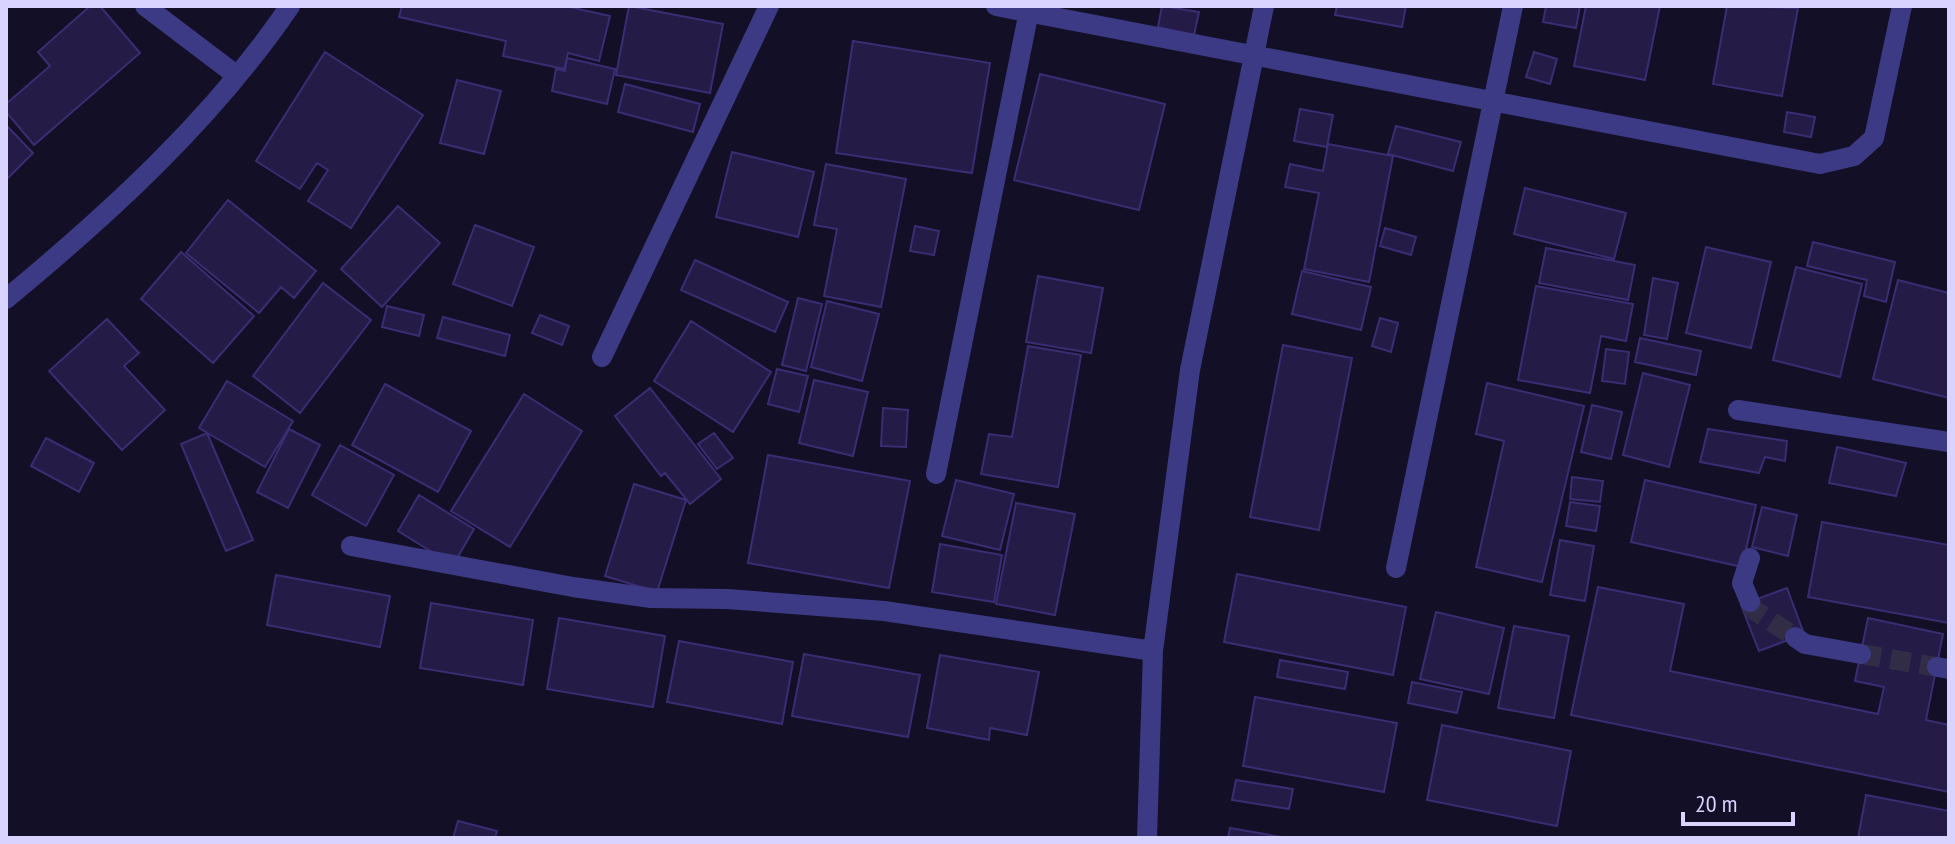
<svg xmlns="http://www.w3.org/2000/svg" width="1955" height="844" viewBox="0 0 1955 844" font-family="'PT Sans Narrow',sans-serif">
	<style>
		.building { fill: #241b47; stroke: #3b2d73; stroke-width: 2 }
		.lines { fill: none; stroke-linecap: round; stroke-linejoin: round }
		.minor-tunnel { stroke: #312d47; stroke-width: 20; stroke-dasharray: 20 10; stroke-linecap: butt }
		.minor { stroke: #3d3a85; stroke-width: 20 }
	</style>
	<rect width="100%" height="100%" fill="#130f26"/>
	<path class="building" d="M90,6H100L140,53L34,145L6,112V104L50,66L38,52Z
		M402,6H565L610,16L599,61L568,53L564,69L503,56L506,41L399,17Z
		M629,6L723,24L710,93L616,75Z
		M1162,6L1199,12L1194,35L1158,27Z
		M1337,6H1406L1402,27L1335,15Z
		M1546,6H1580L1576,28L1543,22Z
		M1586,6H1660L1645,80L1574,66Z
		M1727,6L1798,8L1782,96L1713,84Z
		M853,41L990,63L972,173L836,153Z
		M325,52L423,115L351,228L308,201L328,170L317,163L300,189L256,161Z
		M1534,52L1557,59L1550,84L1526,77Z
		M567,58L615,69L607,104L552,91L556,69L565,71Z
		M1040,74L1165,104L1139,210L1014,180Z
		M457,80L501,91L484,154L440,143Z
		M625,84L700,104L693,132L618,112Z
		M1300,109L1333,115L1327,147L1294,141Z
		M1787,112L1815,117L1811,137L1784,132Z
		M6,125L33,153L6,180Z
		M1396,126L1461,142L1453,171L1388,154Z
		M1328,144L1393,156L1369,282L1304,269L1319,193L1285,187L1290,164L1323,171Z
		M732,152L814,172L798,237L716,217Z
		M826,164L906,179L881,307L824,296L837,229L814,225Z
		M1525,188L1626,213L1614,259L1514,234Z
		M228,200L316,271L294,298L281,287L259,313L186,253Z
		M398,206L440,243L382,307L341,269Z
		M475,225L534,247L512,306L453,284Z
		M915,226L939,231L934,255L910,251Z
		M1385,228L1416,237L1411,255L1380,246Z
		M1813,242L1895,262L1886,302L1864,296L1867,280L1807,266Z
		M1706,247L1771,262L1751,348L1686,333Z
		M1546,248L1635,265L1628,300L1539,283Z
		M181,252L254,316L213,363L141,299Z
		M695,260L788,302L775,332L681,290Z
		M1796,267L1862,284L1840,377L1773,360Z
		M1302,271L1371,287L1361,330L1292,314Z
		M1038,276L1103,288L1091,353L1026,342Z
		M1653,278L1678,283L1667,339L1644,335Z
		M1898,280L1949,293V398L1873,379Z
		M323,283L371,320L300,413L253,376Z
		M1536,286L1633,304L1626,341L1601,336L1590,393L1518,380Z
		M798,298L822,304L806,371L782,365Z
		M827,301L879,314L862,381L811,367Z
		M387,306L424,315L419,336L382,327Z
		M540,315L569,326L562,345L532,333Z
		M443,317L510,335L505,356L437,338Z
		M1380,318L1398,323L1391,352L1372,346Z
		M107,319L139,353L124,366L165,410L122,450L49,371Z
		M691,321L771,372L733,432L654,381Z
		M1640,338L1701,351L1696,375L1635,362Z
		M1283,345L1352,358L1319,530L1250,517Z
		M1028,346L1081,355L1058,487L981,474L989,434L1012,437Z
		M1606,349L1629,352L1625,384L1602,381Z
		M777,369L808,376L799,412L768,404Z
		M1643,373L1690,385L1669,467L1623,455Z
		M814,380L868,392L853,456L799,443Z
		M227,381L293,421L265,467L199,428Z
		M1487,383L1584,406L1542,582L1476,567L1504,441L1476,434Z
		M385,384L471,431L438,492L352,445Z
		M650,388L721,479L690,504L665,473L661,476L615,416Z
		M524,394L582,431L510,547L451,511Z
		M1592,405L1622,412L1611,459L1581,452Z
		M883,408L908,410L906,447L881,446Z
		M289,429L320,445L288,508L257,492Z
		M1708,429L1787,441L1785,461L1765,457L1759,473L1700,462Z
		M207,433L253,540L226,551L181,444Z
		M714,433L733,458L717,469L698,444Z
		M46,438L94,463L79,492L31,466Z
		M340,445L394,475L366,526L312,495Z
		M1837,447L1906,463L1896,496L1829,483Z
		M768,455L910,481L889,588L748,563Z
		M1572,477L1603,481L1600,502L1570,499Z
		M956,480L1014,494L1000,550L942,536Z
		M1645,480L1756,505L1742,567L1631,542Z
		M634,484L686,500L657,592L605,576Z
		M419,495L474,529L453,565L398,531Z
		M1570,502L1600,506L1596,531L1566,526Z
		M1016,503L1075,514L1055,615L996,604Z
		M1762,507L1797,515L1788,556L1752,547Z
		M1822,522L1949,545V623L1808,597Z
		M1560,540L1594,546L1585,601L1550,595Z
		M940,544L1002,555L994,602L932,592Z
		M1237,574L1406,607L1393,675L1224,642Z
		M276,575L390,596L380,647L267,625Z
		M1598,587L1684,604L1670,671L1878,714L1884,687L1855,681L1868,618L1943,634L1926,720L1949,725V792L1571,715Z
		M1787,588L1804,634L1759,651L1741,605Z
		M431,603L533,620L523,685L420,668Z
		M1436,612L1504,628L1489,694L1420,679Z
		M559,618L665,636L653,707L547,689Z
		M1514,626L1569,636L1554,718L1498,708Z
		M679,641L793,662L782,724L667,702Z
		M804,654L920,675L908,737L792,716Z
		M940,655L1039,672L1027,735L990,728L989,740L927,728Z
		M1280,660L1348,672L1345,689L1277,677Z
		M1412,682L1462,692L1457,713L1408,703Z
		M1255,697L1397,723L1384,792L1243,766Z
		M1442,725L1571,751L1557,826L1427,800Z
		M1236,780L1293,789L1289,809L1232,800Z
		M1866,795L1949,811V838H1858Z
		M458,821L497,831L495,838H453Z
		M1230,828L1287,838H1228Z"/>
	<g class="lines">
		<path class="minor-tunnel" d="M1750,602L1754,610L1795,637
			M1861,654L1937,667"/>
		<path class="minor" d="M145,6L236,75
			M996,6L1820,164L1854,156L1874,138L1902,6
			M6,299C110,213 213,119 290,6
			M602,357L769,6
			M1738,410L1949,442
			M936,474L1030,6
			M351,546L573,587L651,598L727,599L884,611L1153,651
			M1750,558L1742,583L1750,602
			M1396,568L1513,6
			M1795,637L1805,644L1861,654
			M1937,667L1949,669
			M1147,838L1153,651L1190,370L1264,6"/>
	</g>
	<rect width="1955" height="844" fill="none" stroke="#d9d4ff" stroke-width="16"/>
	<path d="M1683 812v12h110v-12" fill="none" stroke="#d9d4ff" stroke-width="4"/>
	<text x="1695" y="812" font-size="24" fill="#d9d4ff" stroke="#130f26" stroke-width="6" paint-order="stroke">20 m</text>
</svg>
